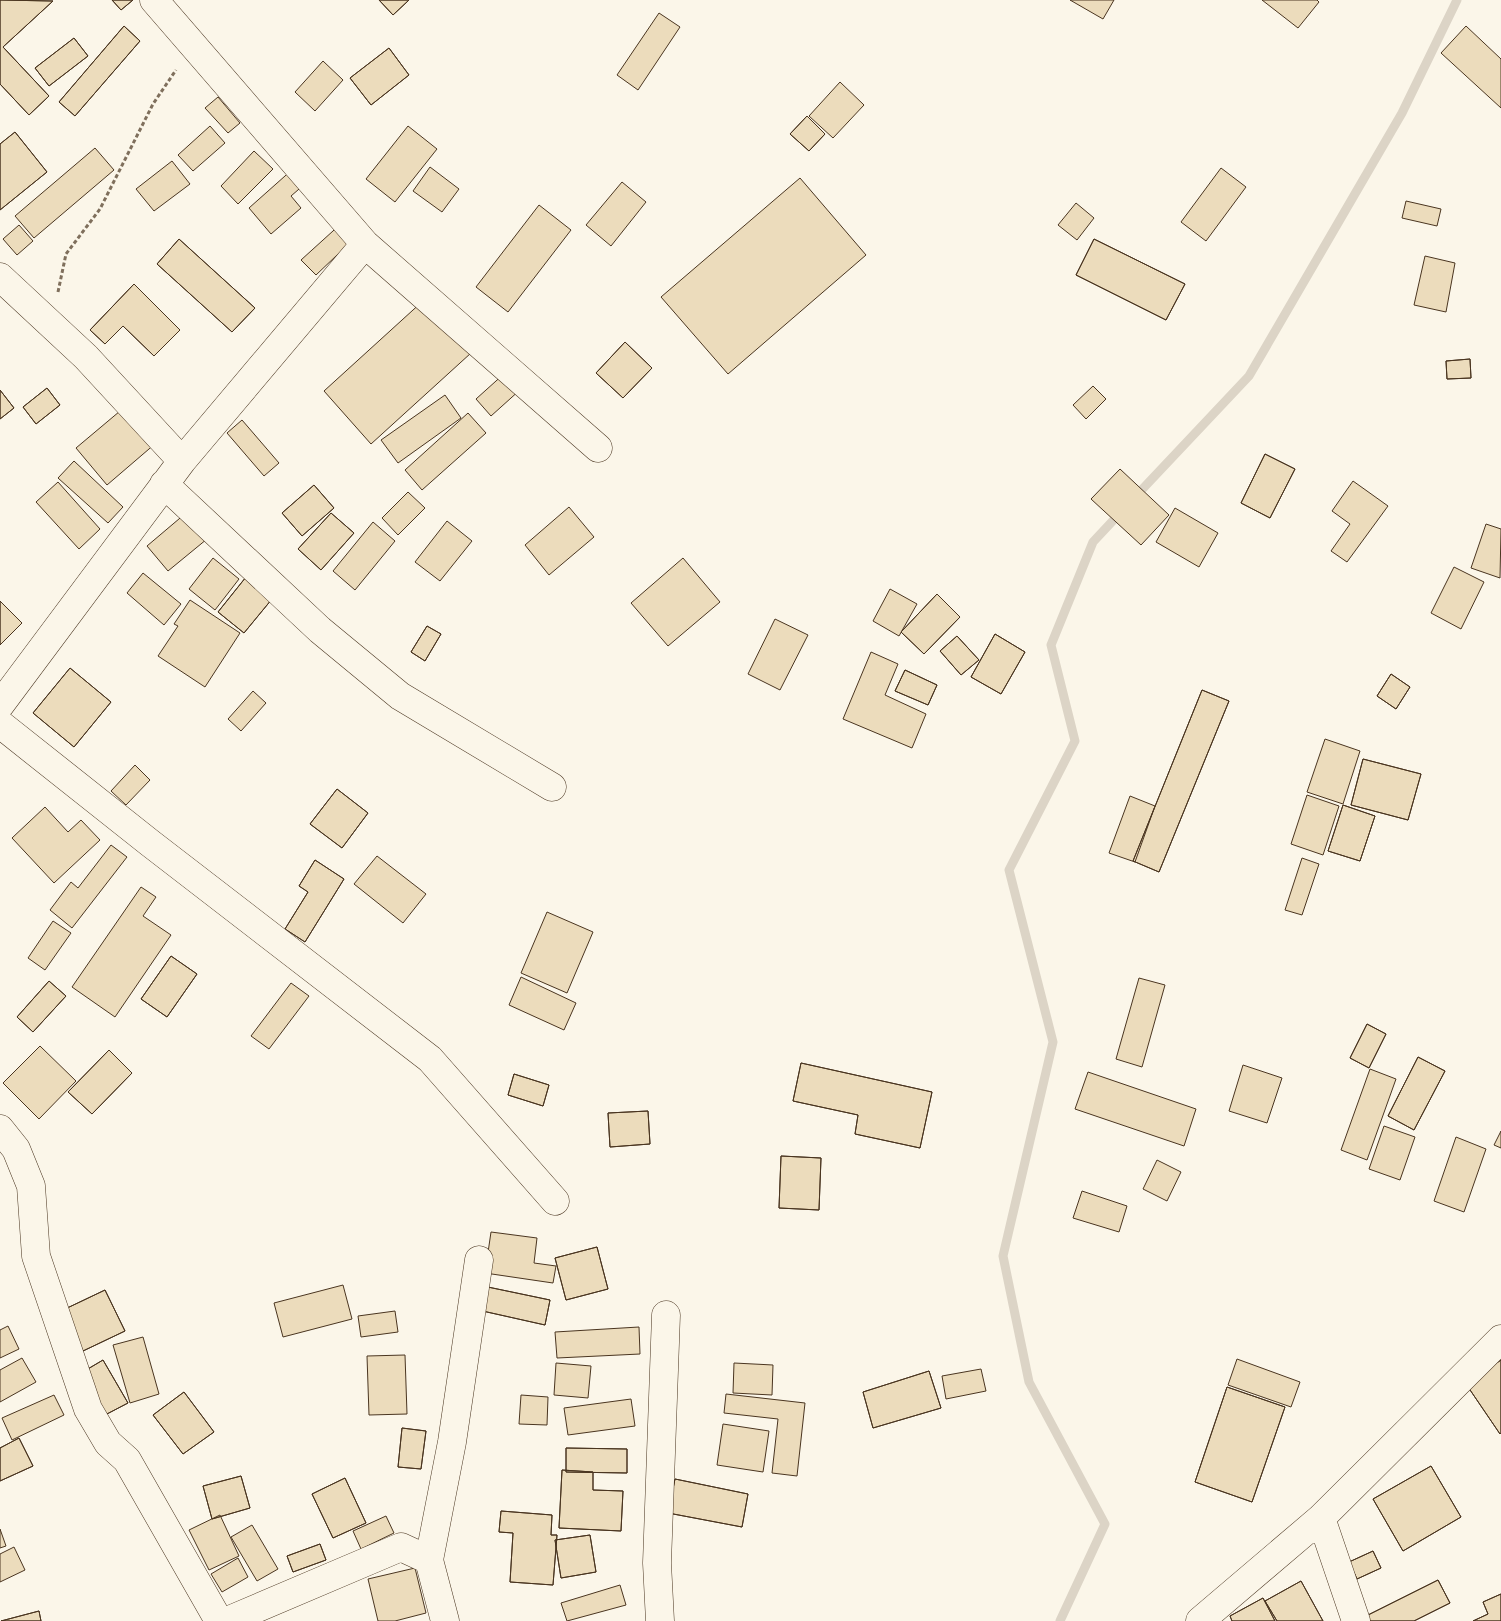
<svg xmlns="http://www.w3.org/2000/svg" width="1501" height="1621" viewBox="0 0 1501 1621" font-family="Arial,sans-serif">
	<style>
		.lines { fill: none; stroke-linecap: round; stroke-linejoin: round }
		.stream { stroke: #dcd4c6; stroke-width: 9 }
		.building { fill: #ecdcbc; stroke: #4a3520 }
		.minor-casing { stroke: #4a3520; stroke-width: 29 }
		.path { stroke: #7f6f5c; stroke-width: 3; stroke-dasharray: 4 2.5; stroke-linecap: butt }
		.minor { stroke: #fbf6e9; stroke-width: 28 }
	</style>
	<rect width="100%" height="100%" fill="#fbf6e9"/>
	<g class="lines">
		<path class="stream" d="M1134,498L1249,376L1402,113L1457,0
			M1060,1621L1105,1524L1029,1382L1003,1256L1053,1042L1009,870L1075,741L1051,645L1093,542L1122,511"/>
	</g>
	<path class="building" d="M0,0L53,1L3,47L49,96L29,115L0,84Z
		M0,0L53,1L3,47L49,96L29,115L0,84Z
		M112,0H133L121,10Z
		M112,0H133L121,10Z
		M379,0H409L393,15Z
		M379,0H409L393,15Z
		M1070,0H1114L1103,19Z
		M1262,0H1317L1319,2L1298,28Z
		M659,13L680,27L638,90L617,75Z
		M124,26L140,41L75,116L59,102Z
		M124,26L140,41L75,116L59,102Z
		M1466,26L1501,59V108L1441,53Z
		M74,38L88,56L49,86L35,68Z
		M74,38L88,56L49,86L35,68Z
		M389,48L409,75L371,105L350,78Z
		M389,48L409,75L371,105L350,78Z
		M323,61L343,80L315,111L295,92Z
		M840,82L864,105L833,138L809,116Z
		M218,97L240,123L228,133L205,108Z
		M807,116L825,134L809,151L790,134Z
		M807,116L825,134L809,151L790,134Z
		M210,126L225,143L193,171L178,155Z
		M408,126L437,149L395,202L366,179Z
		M15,132L47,172L0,210V144Z
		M15,132L47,172L0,210V144Z
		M95,148L114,170L34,238L15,216Z
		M254,151L273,169L238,204L221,186Z
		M172,161L190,184L154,211L136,189Z
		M430,167L459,189L442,212L413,191Z
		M294,168L306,183L291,196L301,208L271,234L249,208Z
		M1221,168L1246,187L1206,241L1181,222Z
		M800,178L866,255L728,374L661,297Z
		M622,182L646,202L611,246L586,225Z
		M1406,201L1441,209L1437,226L1402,218Z
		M1076,203L1094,218L1077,240L1058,225Z
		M539,205L571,230L508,312L476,287Z
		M344,221L357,236L316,275L301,260Z
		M19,225L33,241L17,255L3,239Z
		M179,239L255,308L232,332L157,264Z
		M179,239L255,308L232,332L157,264Z
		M1094,239L1185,284L1166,320L1076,275Z
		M1094,239L1185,284L1166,320L1076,275Z
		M1425,256L1455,263L1446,312L1414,305Z
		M134,284L180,330L154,356L123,326L105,344L90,330Z
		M134,284L180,330L154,356L123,326L105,344L90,330Z
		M424,300L471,353L371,444L324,391Z
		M625,342L652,368L623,398L596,373Z
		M625,342L652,368L623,398L596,373Z
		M1470,359L1471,378L1447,379L1446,361Z
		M1470,359L1471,378L1447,379L1446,361Z
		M506,372L521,389L491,416L476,399Z
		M1093,386L1106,399L1086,419L1073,405Z
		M47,388L60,405L36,424L23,407Z
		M47,388L60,405L36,424L23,407Z
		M0,390L14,408L0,419Z
		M0,390L14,408L0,419Z
		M445,395L461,418L398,463L381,440Z
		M126,406L156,443L107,485L76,448Z
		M468,413L486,433L422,490L405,470Z
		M242,420L279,463L264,476L227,433Z
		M1265,454L1295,469L1270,518L1241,503Z
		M1265,454L1295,469L1270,518L1241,503Z
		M74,461L123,507L108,523L58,478Z
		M1120,469L1169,515L1141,545L1091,499Z
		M1353,481L1388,506L1347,562L1331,551L1350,524L1332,511Z
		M58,482L100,529L79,549L36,502Z
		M314,485L334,508L302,536L282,513Z
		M314,485L334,508L302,536L282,513Z
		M408,492L425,508L398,535L382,518Z
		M569,507L594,537L549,575L525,545Z
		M1175,508L1218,533L1199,567L1156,542Z
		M186,513L207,539L168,571L147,546Z
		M331,513L354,533L321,570L298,549Z
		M331,513L354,533L321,570L298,549Z
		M447,521L472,541L440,581L415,562Z
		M373,522L395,541L355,590L333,571Z
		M1486,524L1501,529L1500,578L1471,568Z
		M213,558L239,579L215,610L189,589Z
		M683,558L720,602L668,646L631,603Z
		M1454,567L1484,582L1461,629L1431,613Z
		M143,573L181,604L164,625L127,593Z
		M246,577L272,599L244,633L218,612Z
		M246,577L272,599L244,633L218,612Z
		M890,589L917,604L899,636L873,621Z
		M937,594L960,617L924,654L901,632Z
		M937,594L960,617L924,654L901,632Z
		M190,600L240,633L205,687L158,656L178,626L174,624Z
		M0,601L22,623L0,645Z
		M0,601L22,623L0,645Z
		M775,619L808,635L780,690L748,674Z
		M427,626L441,634L425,661L411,652Z
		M427,626L441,634L425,661L411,652Z
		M995,634L1025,652L1001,694L971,677Z
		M995,634L1025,652L1001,694L971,677Z
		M957,636L979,660L961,675L940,651Z
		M957,636L979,660L961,675L940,651Z
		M871,652L898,664L885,695L926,714L912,748L843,719Z
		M70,668L111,702L74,747L33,713Z
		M70,668L111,702L74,747L33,713Z
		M905,670L937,685L928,705L895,691Z
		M905,670L937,685L928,705L895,691Z
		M1391,674L1410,687L1396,709L1377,696Z
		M1391,674L1410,687L1396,709L1377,696Z
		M1202,690L1229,701L1159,872L1133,861Z
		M1202,690L1229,701L1159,872L1133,861Z
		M253,691L266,703L241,731L228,719Z
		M1325,739L1360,751L1343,804L1307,792Z
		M1363,759L1421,774L1408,820L1351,805Z
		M1363,759L1421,774L1408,820L1351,805Z
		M135,765L150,780L126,805L111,791Z
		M337,789L368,813L342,848L310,824Z
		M337,789L368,813L342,848L310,824Z
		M1307,795L1339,806L1323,855L1291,844Z
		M1130,796L1155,806L1135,862L1109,853Z
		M1343,805L1375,816L1360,861L1328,851Z
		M1343,805L1375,816L1360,861L1328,851Z
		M45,807L68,832L81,820L100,840L54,883L12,838Z
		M111,845L127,857L72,928L50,910L71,882L78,888Z
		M377,856L426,894L403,923L354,884Z
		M1302,858L1319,864L1302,915L1285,910Z
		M315,860L344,879L305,942L285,929L308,892L299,886Z
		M315,860L344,879L305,942L285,929L308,892L299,886Z
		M141,887L156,897L143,916L171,935L115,1017L72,987Z
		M547,912L593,932L567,993L521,973Z
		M53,921L71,933L45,970L28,958Z
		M171,956L197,974L167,1017L141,999Z
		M171,956L197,974L167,1017L141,999Z
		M521,977L576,1003L564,1030L509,1005Z
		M1139,978L1165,985L1142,1067L1116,1059Z
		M49,981L66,996L33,1032L17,1017Z
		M49,981L66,996L33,1032L17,1017Z
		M291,983L309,996L269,1049L251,1036Z
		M1367,1024L1386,1034L1369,1068L1350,1058Z
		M1367,1024L1386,1034L1369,1068L1350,1058Z
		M40,1046L76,1081L39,1119L3,1083Z
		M109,1050L132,1073L92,1114L68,1092Z
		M109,1050L132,1073L92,1114L68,1092Z
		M1418,1057L1445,1071L1414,1130L1388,1116Z
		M1418,1057L1445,1071L1414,1130L1388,1116Z
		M801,1063L932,1092L920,1148L855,1134L858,1115L793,1101Z
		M801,1063L932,1092L920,1148L855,1134L858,1115L793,1101Z
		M1243,1065L1282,1078L1267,1123L1229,1111Z
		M1370,1069L1396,1079L1367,1160L1341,1150Z
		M1088,1072L1196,1109L1184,1146L1075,1109Z
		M514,1074L549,1085L543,1106L508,1095Z
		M514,1074L549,1085L543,1106L508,1095Z
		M648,1111L650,1144L610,1147L608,1113Z
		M648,1111L650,1144L610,1147L608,1113Z
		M1384,1126L1415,1137L1400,1180L1369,1169Z
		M1501,1131V1148L1494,1145Z
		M1456,1137L1486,1149L1464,1212L1434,1201Z
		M781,1156L821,1158L819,1210L779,1208Z
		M781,1156L821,1158L819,1210L779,1208Z
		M1157,1160L1181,1172L1167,1201L1143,1189Z
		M1082,1191L1127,1206L1119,1232L1073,1218Z
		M491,1232L537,1238L534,1263L556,1266L553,1283L485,1273Z
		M597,1247L608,1289L566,1300L555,1258Z
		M597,1247L608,1289L566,1300L555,1258Z
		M343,1285L352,1319L283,1337L274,1303Z
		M483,1286L550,1300L545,1325L478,1310Z
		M483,1286L550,1300L545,1325L478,1310Z
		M105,1290L125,1331L83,1351L63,1310Z
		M105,1290L125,1331L83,1351L63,1310Z
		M395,1311L398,1332L361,1337L358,1316Z
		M8,1326L19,1349L0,1358V1330Z
		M639,1327L640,1354L557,1358L555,1332Z
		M143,1337L159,1394L130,1403L113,1345Z
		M405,1355L407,1414L369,1415L367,1356Z
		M22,1358L36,1382L0,1402V1370Z
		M1237,1359L1300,1382L1291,1407L1228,1385Z
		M103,1360L128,1403L105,1415L81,1373Z
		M103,1360L128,1403L105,1415L81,1373Z
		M1501,1360V1433L1500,1434L1466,1384Z
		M1501,1360V1433L1500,1434L1466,1384Z
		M556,1363L591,1366L588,1398L554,1395Z
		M734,1363L773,1365L772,1395L733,1393Z
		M981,1369L986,1391L946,1399L942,1376Z
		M929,1371L941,1408L873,1428L863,1392Z
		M929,1371L941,1408L873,1428L863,1392Z
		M1227,1387L1285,1407L1252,1502L1195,1482Z
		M1227,1387L1285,1407L1252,1502L1195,1482Z
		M184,1392L214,1432L183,1454L153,1415Z
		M184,1392L214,1432L183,1454L153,1415Z
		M726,1394L805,1403L797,1476L772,1473L778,1419L724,1413Z
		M54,1395L64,1415L12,1440L2,1418Z
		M521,1395L548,1397L547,1425L519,1424Z
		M631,1399L635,1426L568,1435L564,1408Z
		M723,1424L769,1431L763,1472L717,1465Z
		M402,1428L426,1431L421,1469L398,1467Z
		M402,1428L426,1431L421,1469L398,1467Z
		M19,1438L33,1466L0,1481V1448Z
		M19,1438L33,1466L0,1481V1448Z
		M566,1448L627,1449V1473L566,1472Z
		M566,1448L627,1449V1473L566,1472Z
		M1431,1466L1461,1517L1403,1551L1373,1499Z
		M1431,1466L1461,1517L1403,1551L1373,1499Z
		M562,1470L593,1472V1490L623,1491L621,1531L559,1528Z
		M562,1470L593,1472V1490L623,1491L621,1531L559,1528Z
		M241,1476L250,1508L212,1519L203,1486Z
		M241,1476L250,1508L212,1519L203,1486Z
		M345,1478L366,1523L333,1538L312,1494Z
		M345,1478L366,1523L333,1538L312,1494Z
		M675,1479L748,1494L742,1527L668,1513Z
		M675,1479L748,1494L742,1527L668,1513Z
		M501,1511L552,1515L551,1535H557L553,1585L510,1582L513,1533L499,1532Z
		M501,1511L552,1515L551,1535H557L553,1585L510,1582L513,1533L499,1532Z
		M220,1515L239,1556L209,1570L189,1530Z
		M386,1516L394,1533L361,1549L353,1531Z
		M252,1525L278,1569L257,1581L231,1537Z
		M0,1529L6,1546L0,1548Z
		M590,1535L596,1572L561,1578L555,1540Z
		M590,1535L596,1572L561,1578L555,1540Z
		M320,1544L326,1560L293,1572L287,1556Z
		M320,1544L326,1560L293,1572L287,1556Z
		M14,1547L25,1570L0,1582V1554Z
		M1373,1551L1381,1568L1357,1579L1349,1562Z
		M1373,1551L1381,1568L1357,1579L1349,1562Z
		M238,1558L248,1577L222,1592L211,1574Z
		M415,1568L426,1613L395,1621H378L368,1579Z
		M1438,1580L1450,1603L1414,1621H1367L1364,1617Z
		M1438,1580L1450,1603L1414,1621H1367L1364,1617Z
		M1301,1581L1323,1621H1277L1265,1601Z
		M1301,1581L1323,1621H1277L1265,1601Z
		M620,1585L626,1605L567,1621L561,1603Z
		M1501,1594V1621H1473L1488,1614L1483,1602Z
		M1501,1594V1621H1473L1488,1614L1483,1602Z
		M1263,1598L1275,1621H1232L1230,1616Z
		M1263,1598L1275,1621H1232L1230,1616Z
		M39,1611L41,1621H1Z
		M39,1611L41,1621H1Z"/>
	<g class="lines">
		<defs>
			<path id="minor" d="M154,0L365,244L598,448
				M0,277L86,357L182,461
				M164,484L320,630L400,696L552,787
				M0,705L182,461L365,244
				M0,724L150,843L430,1059L555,1201
				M0,1129L16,1149L31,1186L36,1256L88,1409L108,1443L127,1460L219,1621
				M1321,1518L1356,1621
				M429,1560L452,1442L479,1260
				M227,1621L401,1547L429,1560L445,1621
				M660,1621L657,1563L666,1315
				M1200,1621L1321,1518L1501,1339"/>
		</defs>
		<use href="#minor" class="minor-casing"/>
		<path class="path" d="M58,292L66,254L100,209L153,104L176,70"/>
		<use href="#minor" class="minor"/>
	</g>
</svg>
